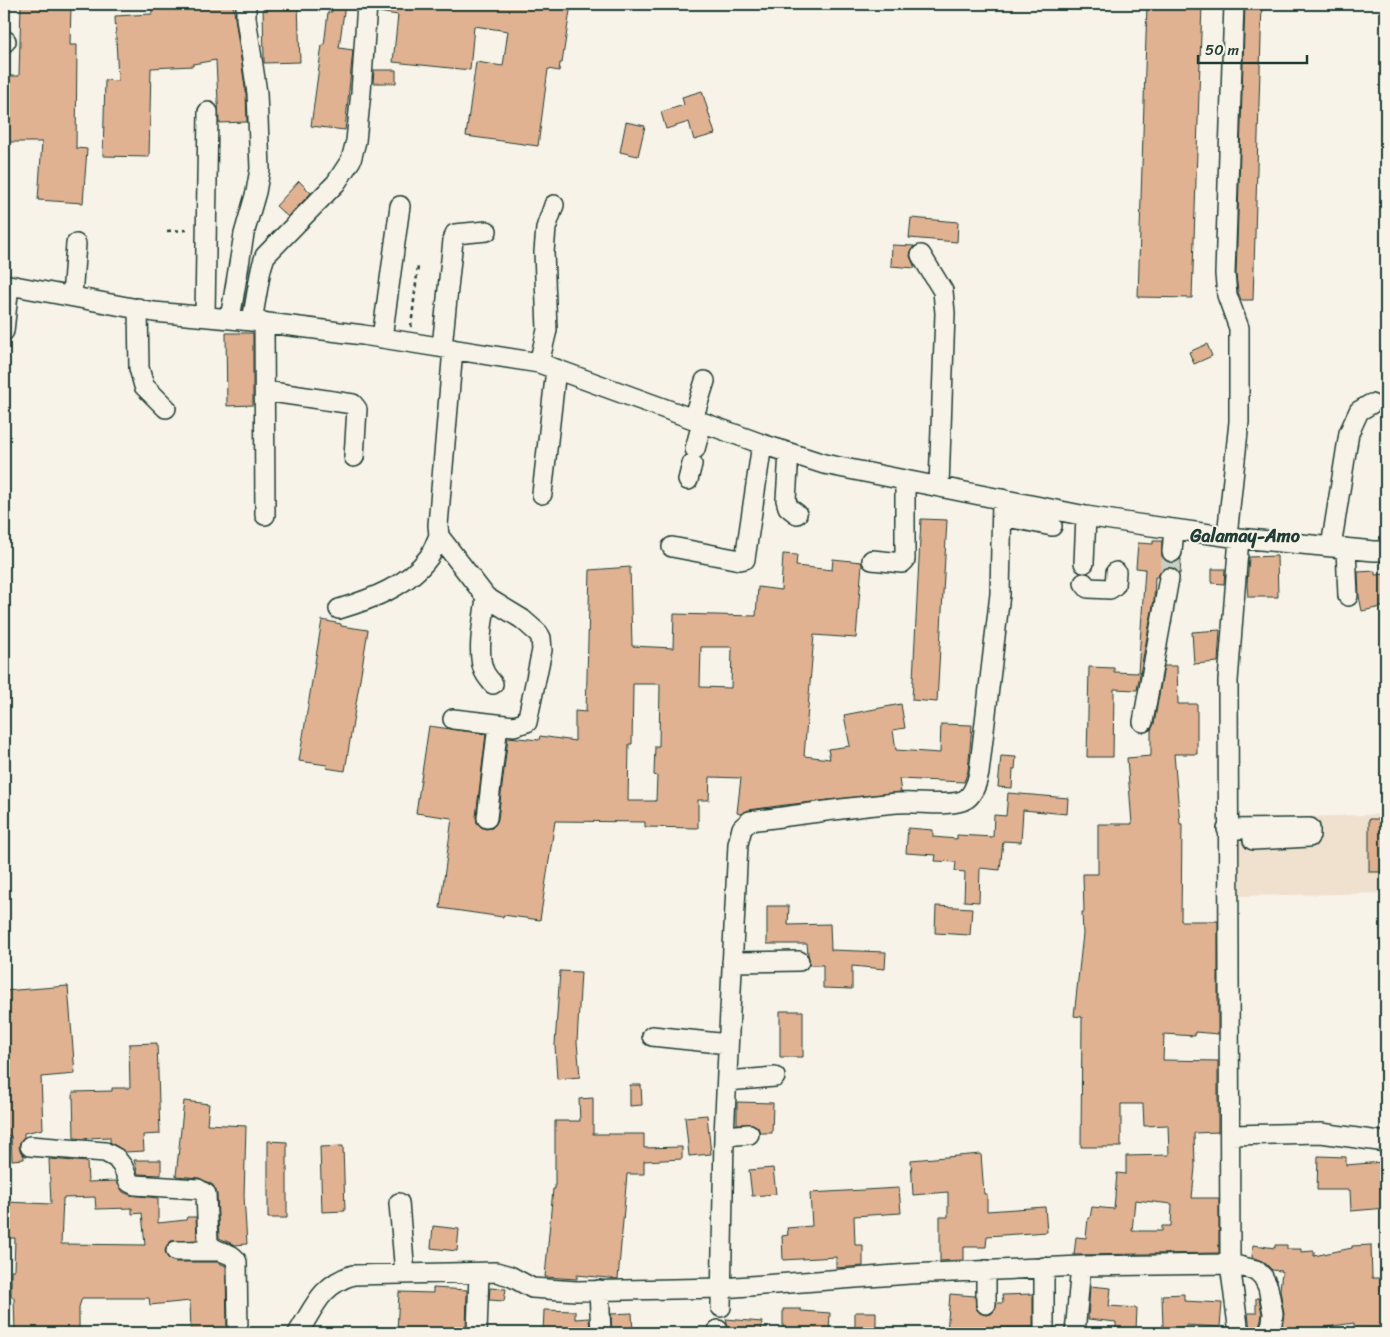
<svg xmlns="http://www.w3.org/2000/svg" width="1390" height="1337" viewBox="0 0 1390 1337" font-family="Sriracha,sans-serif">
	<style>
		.built { fill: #f0e0ce }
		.building { fill: #e1b292; stroke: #1f3d34; fill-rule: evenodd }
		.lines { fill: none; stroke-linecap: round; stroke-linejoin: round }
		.minor-tunnel { stroke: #cccfc4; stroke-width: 19; stroke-dasharray: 19 9; stroke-linecap: butt }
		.minor-casing { stroke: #1f3d34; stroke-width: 22 }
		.path { stroke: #1f3d34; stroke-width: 2.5; stroke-dasharray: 4 4; stroke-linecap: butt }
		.minor { stroke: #f7f3e8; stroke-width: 19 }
		.labels { text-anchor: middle; stroke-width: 4; stroke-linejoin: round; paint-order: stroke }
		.quarter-label { font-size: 18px; font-weight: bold; fill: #1f3d34; stroke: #f7f3e8 }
	</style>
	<rect width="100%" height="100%" fill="#f7f3e8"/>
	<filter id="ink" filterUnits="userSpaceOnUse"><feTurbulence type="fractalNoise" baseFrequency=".02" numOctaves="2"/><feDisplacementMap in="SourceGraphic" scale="10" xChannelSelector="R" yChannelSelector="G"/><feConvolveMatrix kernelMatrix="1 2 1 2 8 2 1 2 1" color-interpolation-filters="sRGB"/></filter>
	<g filter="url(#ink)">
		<path class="built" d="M1386,814V893L1237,896L1235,820Z"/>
		<path class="building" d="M21,4H71L70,45H77L76,148L87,149L83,203L38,200L42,142H4V76H19Z
			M152,4H233L246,94L247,122L219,123L216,60L193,64V66L151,68L149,157L103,156L105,80L118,81L115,16L152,14Z
			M263,4H298L300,62L264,63Z
			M332,4H345L339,48L353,50L345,130L311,126L322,45L324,46L328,12H332Z
			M378,4H571L562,63H560L559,71L548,69L538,146L466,136L476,62L503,66L508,31L474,26L470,70L393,62L398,15L378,12Z
			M1147,4H1202L1192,298L1138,297Z
			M1245,4H1262L1253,300H1241L1238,292L1236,274Z
			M374,70H396V83H373Z
			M702,91L715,134L694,140L689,122L666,129L661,112L684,105L682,97Z
			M626,122L645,126L638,156L620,152Z
			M299,181L311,193L288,217L276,206Z
			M911,218L958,222L957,242L909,238Z
			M892,245L914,246L911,250L910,256L915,268L891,266Z
			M226,333H253V405L227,406Z
			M1207,344L1212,356L1194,364L1189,352Z
			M921,519L947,520L937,702L912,700Z
			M1153,541H1162V556L1166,561L1172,563L1181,559L1180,574L1176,569L1171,567H1166L1160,571L1158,577H1155L1154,600L1137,690L1114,689L1113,757H1087L1089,667L1114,668V672L1138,673L1145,569L1136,568L1138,543L1153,544Z
			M783,554L797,555L796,566L832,570L833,559L861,562L862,564L856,638L814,635L804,756L830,759L828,749L850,746L844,715L901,704L905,728L893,730L896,750L940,753L941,724L972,725L968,771L964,782L899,779L901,792L785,805L749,810L741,814L737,813L741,778L710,777L709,800H698V828L645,827V822L555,821L540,920L503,915V917L440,908L452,818L416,813L429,726L486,734L476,817L477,823L481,827L486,829L492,828L496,824L498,819L508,737L539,740L540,736L575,741V711L586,712L590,570L630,567L632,646L673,648L674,614L756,616L758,587L781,590ZM701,647H732L731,688L700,687ZM633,684H660L659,746H655L654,775L657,776L656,801H628L629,744H632Z
			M1277,556L1278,597H1248L1247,585L1249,557Z
			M1212,569H1225L1224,584L1212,583Z
			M1375,571V575L1386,574V606L1362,611L1359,596L1358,572Z
			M322,620L341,624V626L368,630L345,771L326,768L327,765L299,761Z
			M1220,630L1218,662L1194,664L1192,632Z
			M1164,666H1177L1178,704H1197V754H1174L1180,824H1182L1181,921H1218V1034L1195,1032V1036L1164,1034L1163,1060L1218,1061V1132L1194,1133L1195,1167L1192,1198H1219V1253L1074,1255L1076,1237L1086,1238L1088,1218H1090L1092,1207L1114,1209L1117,1173L1126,1174V1156L1169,1155L1168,1125L1144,1126L1143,1104H1121V1147H1081L1082,1017L1074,1016L1083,934L1082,912H1084L1083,874H1098V824H1132L1127,758L1151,756V730L1154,724ZM1135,1200L1172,1204L1171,1226H1162V1231H1132Z
			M1001,756L1016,757L1015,769H1013L1012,788L998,787Z
			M1008,793L1068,798L1067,814L1023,810L1021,842L1003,841L1000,870L980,868L979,902L964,901L965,872L955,871L956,862L935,861L936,855L906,853L908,828L933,830V837L957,839V835L993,837L994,815L1006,816Z
			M1369,819H1386V872H1369Z
			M767,906H789L788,925L830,924L831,950L886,952L885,969L852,966V989L823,988V965H809L807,944H767Z
			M936,906L972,908L970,935L935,933Z
			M560,971L581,972L577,1042L580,1077L557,1079L555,1045Z
			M68,986L75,1074L41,1077L43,1129L24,1133V1137L21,1140L19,1146L20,1151L24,1156V1159L12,1160L11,1136L5,1137L4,991Z
			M780,1011H803V1057H780Z
			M157,1043L160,1134L143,1135L144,1151L125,1152L110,1142V1137L86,1138L87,1139L74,1138L73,1092L112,1091V1088H130L129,1044Z
			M630,1085H641L642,1105L630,1106Z
			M593,1098V1134H644V1148L682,1147V1159L644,1161V1174H627L618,1279L577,1275V1279L545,1277L553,1189H555V1121H580L579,1099Z
			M184,1101L209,1104L207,1124L246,1126L244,1196L247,1244L235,1245L219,1238L217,1194L213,1185L199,1178L176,1176Z
			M737,1102L773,1103L772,1133H760L758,1127L753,1124H737Z
			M707,1115L711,1154L689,1156L685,1117Z
			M268,1141L287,1142V1218H268Z
			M343,1146L345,1211L322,1212L320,1147Z
			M981,1154L984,1194H987V1211L1045,1207L1047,1232L987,1236L986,1247H964V1260L940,1261V1217H948V1192L913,1195L911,1160Z
			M1318,1156L1346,1157V1165L1382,1162L1383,1175H1386V1193H1385L1386,1208L1351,1211L1350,1190H1317Z
			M49,1159L87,1162L88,1182L116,1181L123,1192L130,1195L158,1198V1223L186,1220L187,1217H196L197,1240L171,1241L167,1245L165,1251L167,1257L170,1260L176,1262H217L226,1266L227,1333H191L190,1301L150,1305L149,1298H82L79,1307V1333H15L14,1297H11V1270H14L15,1238H5L7,1202L51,1204ZM95,1197L96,1209L132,1208V1214L142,1213L145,1245L61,1244L63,1198Z
			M134,1160H161V1175L138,1174Z
			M773,1168L776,1194L752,1196L749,1170Z
			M899,1188L901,1213L854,1216L855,1245H863V1266L836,1268V1257L783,1260L782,1236L788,1235L787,1228L812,1226L810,1193Z
			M433,1226L459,1229L457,1251L431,1248Z
			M1253,1245L1275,1248V1245H1287V1249H1301V1252L1314,1251V1256L1352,1248V1246L1371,1245L1372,1278H1380L1381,1290H1386V1328L1354,1329V1323L1313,1329V1333H1281L1284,1314L1280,1290L1282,1271L1272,1270L1264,1262L1252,1257Z
			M1090,1286L1111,1288L1109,1306L1137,1308L1136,1330H1116V1322L1088,1319Z
			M433,1288L467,1290L466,1333H397L399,1292L433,1293Z
			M490,1288L506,1289L504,1301L489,1300Z
			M950,1294L975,1296L976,1309L980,1313L986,1315L991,1314L995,1310L997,1303H1003L1002,1295L1033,1294V1327L991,1328V1333H947Z
			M1184,1294V1301L1222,1303L1220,1327L1185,1325V1327L1163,1328L1162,1295Z
			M1256,1298H1259L1262,1314L1261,1320L1257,1331H1250L1248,1313H1256Z
			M783,1309H801V1311L830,1313L829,1333H809V1330L783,1331Z
			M544,1310L575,1311V1319L589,1318L590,1333H543Z
			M855,1312H876V1333H855Z
			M632,1313L633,1333H612L611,1314Z
			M726,1319L762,1322L761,1333H729Z"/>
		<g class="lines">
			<path class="minor-tunnel" d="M1169,578L1172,552"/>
			<defs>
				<path id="minor" d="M4,43L6,41
					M921,255L943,291L945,313L939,486
					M4,284L154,312L252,321L363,335L539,363L762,444L824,464L1086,516L1137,524L1239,538L1374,551H1386
					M72,296L76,244
					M138,308L139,368L144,386L166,408
					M205,316L208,112
					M230,319L244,234L256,192L260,169L257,93L246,18V4
					M252,321L261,269L265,256L336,183L351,160L356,141L361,92L367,4
					M264,322L265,515
					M4,331L9,285
					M382,338L400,206
					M442,347L453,240L455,234L487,231
					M539,363L547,330L544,252L546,228L554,205
					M265,391L353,404L357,409L354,457
					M693,419L705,381
					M695,449L702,423
					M789,453L786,500L788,507L797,514
					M688,480L692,464
					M542,494L556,369
					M1003,516L1052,526
					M1227,536L1239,422V328L1227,295L1225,274L1234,4
					M1239,538L1228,681L1230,1264L1239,1333
					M672,547L740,560L745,559L762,444
					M1331,547L1349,433L1359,411L1371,404
					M1346,548L1348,596
					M1172,552L1174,529
					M872,560L902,563L905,560V480
					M1084,563L1086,516
					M1084,583L1088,588L1110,589L1115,585L1116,572
					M486,597C484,617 476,653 484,671C486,676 490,680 493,684
					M339,609C372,599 408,586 429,557C433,551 436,542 439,536
					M453,719L514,726L527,722L542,650L541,638L538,633L522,619L486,597L439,536L438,525L453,349
					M1143,722L1169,578
					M487,818L498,725
					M1227,829L1310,828V835L1309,837L1253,840
					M732,962L799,961
					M652,1036L728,1044
					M727,1081L775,1077
					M1230,1135L1321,1133L1386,1142
					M724,1136L749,1134
					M30,1146L105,1152L116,1158L123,1167L129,1182L135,1185L198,1189L206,1194L208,1242C214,1255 231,1249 237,1262L238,1333
					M399,1203L405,1274
					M176,1251H217
					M986,1270V1304
					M599,1290L601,1333
					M721,1307L724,1136L738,844L742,828L750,821C799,815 848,807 897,803C918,801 942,807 962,801C972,798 977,783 979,773L1000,594L1002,499
					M1044,1330V1267
					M298,1333C315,1306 321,1285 353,1275L496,1272L510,1276L532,1288L576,1291L722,1288L909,1274L1081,1266L1230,1264L1256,1270L1263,1277L1268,1287L1273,1313L1272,1323L1268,1333
					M477,1333L479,1273
					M718,1333V1330
					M1075,1333L1081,1266"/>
			</defs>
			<use href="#minor" class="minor-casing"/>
			<path class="path" d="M167,231L189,230
				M411,327L418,266"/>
			<use href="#minor" class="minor"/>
		</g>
	</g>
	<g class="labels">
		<g class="quarter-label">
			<text x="1245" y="542">Galamay-Amo</text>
		</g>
	</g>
	<rect width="1390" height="1337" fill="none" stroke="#f7f3e8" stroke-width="20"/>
	<rect x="10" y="10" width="1370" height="1317" fill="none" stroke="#1f3d34" stroke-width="2" filter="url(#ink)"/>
	<path d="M1198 55v8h109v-8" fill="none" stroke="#1f3d34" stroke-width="2.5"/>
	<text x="1205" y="55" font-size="15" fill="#1f3d34" stroke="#f7f3e8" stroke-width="4" paint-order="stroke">50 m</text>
</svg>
